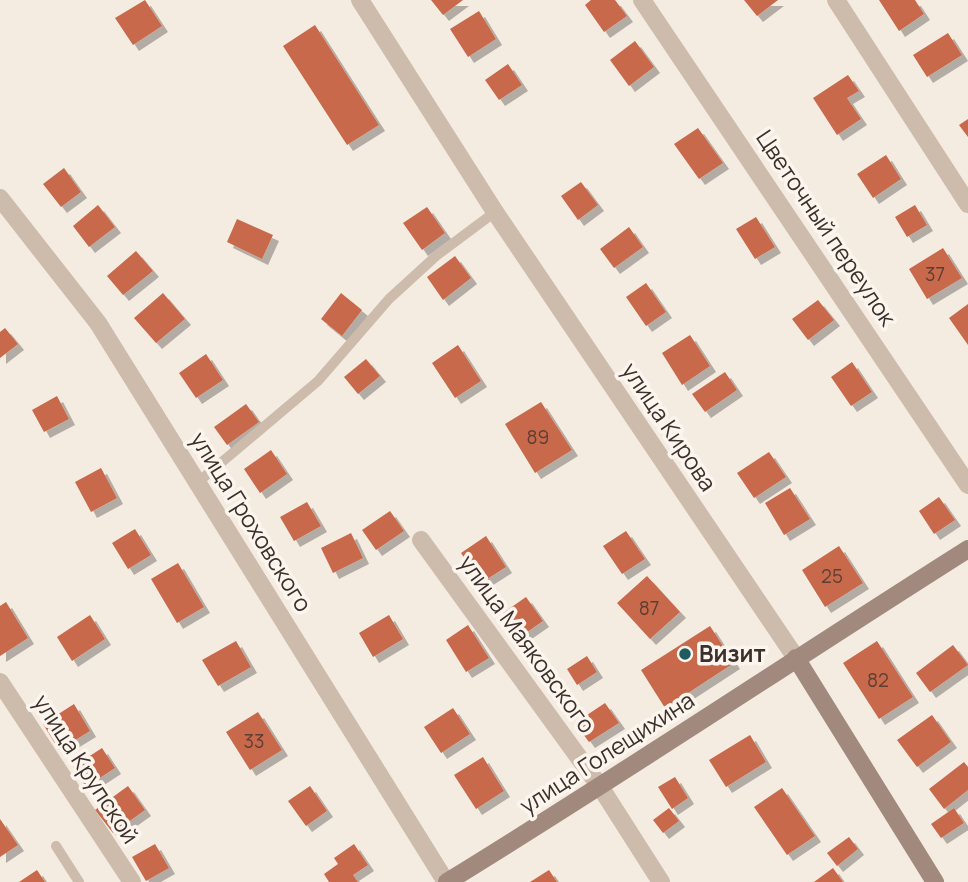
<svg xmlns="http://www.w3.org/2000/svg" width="968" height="882" viewBox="0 0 968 882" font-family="Manrope,sans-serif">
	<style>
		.building { fill: #c8694b; filter: url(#shadow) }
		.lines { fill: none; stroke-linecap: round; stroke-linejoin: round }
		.lane { stroke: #cdbbac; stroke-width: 10 }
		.street { stroke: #cdbbac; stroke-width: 18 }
		.secondary { stroke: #a18a7d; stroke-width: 18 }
		.poi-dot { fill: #1f5a5e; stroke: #fbf5ee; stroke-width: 2.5 }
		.labels { text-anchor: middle; stroke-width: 7; stroke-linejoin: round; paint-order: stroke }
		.number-label { font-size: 19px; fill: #5e3e33 }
		.street-label { font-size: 23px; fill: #3b302b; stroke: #fbf5ee }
		.poi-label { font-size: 23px; font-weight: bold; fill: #3b302b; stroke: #fbf5ee; text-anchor: start }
	</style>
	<defs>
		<filter id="shadow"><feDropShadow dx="6" dy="6" stdDeviation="0" flood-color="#0004"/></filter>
	</defs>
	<rect width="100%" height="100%" fill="#f4ebe1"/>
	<path class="building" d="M145,0L162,26L133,45L115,18Z
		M431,0H463L443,15Z
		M591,0H615L627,16L604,32L585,5Z
		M744,0H778L757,16Z
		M879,0H915L924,14L899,31Z
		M479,11L496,39L468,57L450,29Z
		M315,25L379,125L347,145L283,46Z
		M948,33L962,55L927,77L913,55Z
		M635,41L654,67L629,86L610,60Z
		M508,64L522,85L499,100L485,80Z
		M848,75L859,91L847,98L861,119L837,135L813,98Z
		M968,119V137L959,125Z
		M698,128L723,163L699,179L674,144Z
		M886,155L901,179L873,198L857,174Z
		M64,168L81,192L61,207L43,184Z
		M581,182L598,205L578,220L561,196Z
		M98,205L115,227L89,247L73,226Z
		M915,205L927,225L907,237L895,217Z
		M427,207L445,233L422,250L403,223Z
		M756,217L775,247L755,259L736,229Z
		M237,219L273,235L262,259L227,242Z
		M629,227L643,247L614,268L600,249Z
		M943,248L962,278L927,299L909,269Z
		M136,251L153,271L123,295L107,276Z
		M455,256L471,278L443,300L427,277Z
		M646,283L666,312L646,326L626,297Z
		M163,293L185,319L156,343L134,318Z
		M341,293L362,310L342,336L321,319Z
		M818,300L834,320L808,340L792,319Z
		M968,304V345L949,318Z
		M5,328L18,344L0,358V332Z
		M690,335L710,366L682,385L662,353Z
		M458,345L481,381L455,398L432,363Z
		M206,354L223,380L196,398L179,373Z
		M366,359L380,376L358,394L344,377Z
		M852,362L872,392L851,406L831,377Z
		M725,372L737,390L705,412L692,394Z
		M57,396L69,419L44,432L32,410Z
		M541,402L572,450L535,473L505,424Z
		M246,404L259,422L227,445L214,427Z
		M271,450L287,474L260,493L244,469Z
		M769,452L786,477L754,498L737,473Z
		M101,468L117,498L91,512L75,482Z
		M790,488L810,519L784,535L765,503Z
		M939,497L955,520L934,534L919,511Z
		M307,502L321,526L294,541L280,517Z
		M390,511L404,531L376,550L362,530Z
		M135,529L151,555L128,569L112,543Z
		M626,531L645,559L622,574L603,546Z
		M351,533L363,558L333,573L321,548Z
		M486,536L506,567L481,583L461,553Z
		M839,546L863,583L825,607L802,570Z
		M178,563L204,607L177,623L151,579Z
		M647,576L680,612L650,639L617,603Z
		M526,597L543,621L520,637L503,613Z
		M6,602L28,638L0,656V606Z
		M90,615L105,639L72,661L57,637Z
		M389,615L403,639L373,657L359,633Z
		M468,625L489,658L466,672L446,640Z
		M710,626L734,663L665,708L641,670Z
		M236,641L251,667L218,686L202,660Z
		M877,641L913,697L879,719L843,663Z
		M953,645L968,665L930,692L916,673Z
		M587,656L597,672L577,685L567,669Z
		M605,703L619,723L589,742L575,723Z
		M74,704L90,731L59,750L43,724Z
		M453,708L470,734L441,753L424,727Z
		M258,712L282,750L250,770L226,732Z
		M932,715L951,742L917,767L897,740Z
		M750,735L766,762L726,787L709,760Z
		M102,748L115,768L86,787L73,767Z
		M483,757L504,791L476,809L454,775Z
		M964,762L968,767V790L944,809L929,789Z
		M675,777L688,798L672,809L658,787Z
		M128,786L145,810L113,833L95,810Z
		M310,786L327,811L306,826L288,801Z
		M782,788L815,836L787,855L754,807Z
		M669,808L679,821L663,833L653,820Z
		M954,808L964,823L941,838L931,824Z
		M0,819L18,845L0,857Z
		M849,837L858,849L837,866L827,853Z
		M155,844L169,868L146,881L132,857Z
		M354,844L368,865L353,875L358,882H329L324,874L338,864L334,858Z
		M833,868L843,882H814Z
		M37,870L45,882H19Z
		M549,870L557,882H530Z"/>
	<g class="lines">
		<path class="lane" d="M197,483L318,381L389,299L436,256L495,212
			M56,846L79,882"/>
		<path class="street" d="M360,0L495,212L796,658
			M642,0L968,485
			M836,0L968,204
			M0,198L98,323L446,882
			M421,540L601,788L661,882
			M0,682L132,882"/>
		<path class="secondary" d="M796,658L935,882
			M447,882C623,774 794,659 968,549"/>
	</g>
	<circle class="poi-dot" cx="685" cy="654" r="7"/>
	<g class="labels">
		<g class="number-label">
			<text x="935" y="281">37</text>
			<text x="538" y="444">89</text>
			<text x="832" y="583">25</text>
			<text x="649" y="615">87</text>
			<text x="878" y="687">82</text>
			<text x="254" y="748">33</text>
		</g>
		<g class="street-label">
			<text transform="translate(826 228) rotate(56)" y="8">Цветочный переулок</text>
			<text transform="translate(669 427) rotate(56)" y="8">улица Кирова</text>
			<text transform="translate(251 522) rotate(58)" y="8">улица Гроховского</text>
			<text transform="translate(527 644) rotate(54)" y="8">улица Маяковского</text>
			<text transform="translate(607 753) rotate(-33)" y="8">улица Голещихина</text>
			<text transform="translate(86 769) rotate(57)" y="8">улица Крупской</text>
		</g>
		<g class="poi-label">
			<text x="699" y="662">Визит</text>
		</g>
	</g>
</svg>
